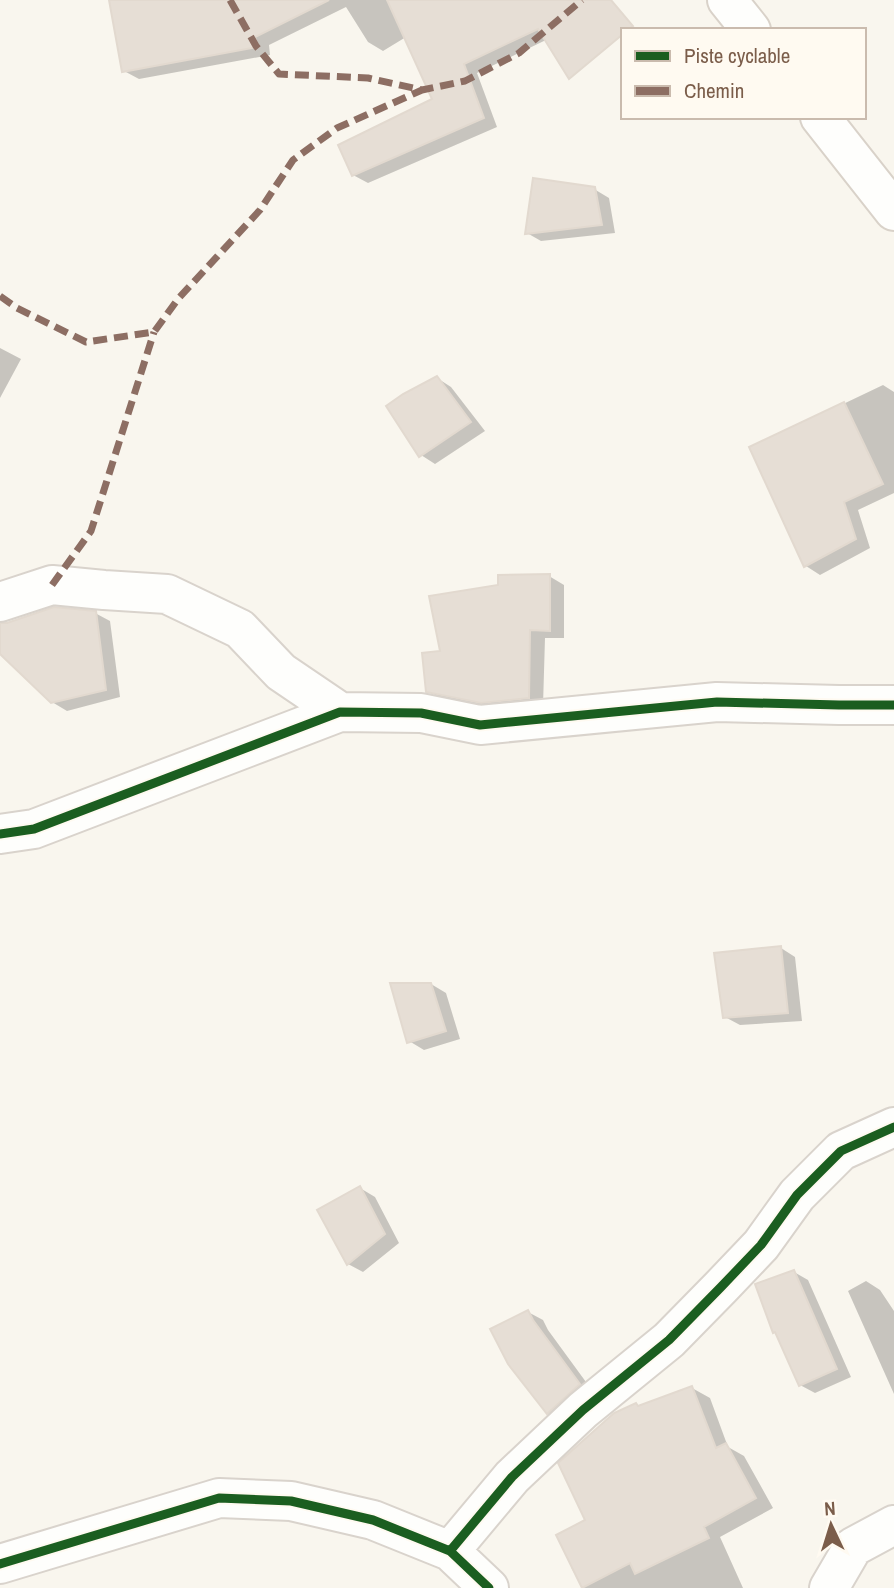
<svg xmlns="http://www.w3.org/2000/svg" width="894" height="1588" viewBox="0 0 894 1588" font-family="'Archivo Narrow',sans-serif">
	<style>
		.shadow { fill: #0003 }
		.building { fill: #e6ded5; stroke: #e2d9cf; stroke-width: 2 }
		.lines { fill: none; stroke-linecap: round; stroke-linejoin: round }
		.minor-casing { stroke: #d9d3cc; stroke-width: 42 }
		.secondary-casing { stroke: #d9d2c9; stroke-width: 42 }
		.minor { stroke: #fefefc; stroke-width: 38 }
		.secondary { stroke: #fefefc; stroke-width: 38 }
		.quiet { stroke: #8d6e63; stroke-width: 7; stroke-dasharray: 14 7; stroke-linecap: butt }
		.cycleway-casing { stroke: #fffaf1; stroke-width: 13 }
		.cycleway { stroke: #1b5e20; stroke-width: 9 }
	</style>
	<rect width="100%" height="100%" fill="#f9f6ee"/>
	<path class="shadow" d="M111,0H552L573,27L477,73L497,127L368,183L353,175L434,100L406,37L383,51L368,42L346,7L269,45L270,55L139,79L124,71Z
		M594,189L609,198L615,233L541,241L527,233Z
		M0,348L21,359L0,398Z
		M437,378L451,387L485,431L435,464L421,455Z
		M883,385L894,392V493L858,510L870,548L820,575L806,566L751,448Z
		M549,576L564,585V638H545L543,706L497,710L443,699L428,691L442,653Z
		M95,613L110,621L120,697L67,711L52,702L0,651V625Z
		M781,948L795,957L802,1021L740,1025L725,1017Z
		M431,984L446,993L460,1039L424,1050L409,1041Z
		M360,1188L375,1197L399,1243L363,1272L348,1264L320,1210Z
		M794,1272L808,1280L851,1377L815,1393L800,1385L778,1333Z
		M866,1281L880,1290L894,1311V1394L848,1291Z
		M528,1312L543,1320L548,1330L594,1393L562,1421L548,1413Z
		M692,1388L710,1398L728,1447L744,1456L773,1508L720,1537L743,1588H582L571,1567L573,1566L587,1521L640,1407Z"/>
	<path class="building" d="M109,0H329L255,37L257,47L122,72Z
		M387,0H611L633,26L628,30H623V34L569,79L538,29L464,64L484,118L352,176L338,145L432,99Z
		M533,178L595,187L602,225L525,234Z
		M437,376L471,422L419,457L386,406L403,394Z
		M844,402L883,484L844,502L856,539L804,567L749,447Z
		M550,574V631L530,630L529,698L481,703L426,692L422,653L440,651L429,596L498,585V575Z
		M54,607L96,611L106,690L51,703L0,654V623H7Z
		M781,946L788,1013L723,1018L714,953Z
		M390,983H431L446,1031L407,1043Z
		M360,1186L385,1234L347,1265L317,1210Z
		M794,1270L837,1369L799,1386L775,1332L773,1333L755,1284Z
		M528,1310L533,1320L580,1384L547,1414L508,1364L490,1329Z
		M692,1386L716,1448L726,1443L756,1498L704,1527L709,1538L635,1574L630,1563L582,1588L556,1535L585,1520L558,1463L614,1413L636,1403L638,1406Z"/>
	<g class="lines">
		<defs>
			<path id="minor" d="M0,602L52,585L104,590L167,594L240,629L281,672L340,712
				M0,834L34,829L340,712L421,713L480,725L717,702L839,705H894
				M450,1551L512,1477L583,1410L669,1340L721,1287L761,1245L797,1195L841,1151L894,1127
				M0,1564L219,1498L291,1501L373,1520L450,1551L489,1588
				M829,1588L853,1547L894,1525"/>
			<path id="secondary" d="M727,0L751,30
				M820,117L894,211"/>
		</defs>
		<use href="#minor" class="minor-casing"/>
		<use href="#secondary" class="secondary-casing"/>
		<use href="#minor" class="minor"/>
		<use href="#secondary" class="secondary"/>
		<path class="quiet" d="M230,0L256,46L279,74L368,78L422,90L465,81L519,53L582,0
			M0,296L17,308L86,342L154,332L178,299L260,210L293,160L337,128L422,90
			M52,585L91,531L154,332"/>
		<defs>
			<path id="cycleway" d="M0,834L34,829L340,712L421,713L480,725L717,702L839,705H894
				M450,1551L512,1477L583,1410L669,1340L721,1287L761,1245L797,1195L841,1151L894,1127
				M0,1564L219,1498L291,1501L373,1520L450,1551L489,1588"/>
		</defs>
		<use href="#cycleway" class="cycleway-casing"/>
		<use href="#cycleway" class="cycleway"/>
	</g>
	<rect x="621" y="28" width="245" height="91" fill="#fffaf1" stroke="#cabbae" stroke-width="2"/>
	<rect x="635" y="51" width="35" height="10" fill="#1b5e20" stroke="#cabbae" stroke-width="2"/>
	<text x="684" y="63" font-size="21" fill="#7b5d4a">Piste cyclable</text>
	<rect x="635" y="86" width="35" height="10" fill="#8d6e63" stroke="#cabbae" stroke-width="2"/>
	<text x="684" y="98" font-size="21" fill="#7b5d4a">Chemin</text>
	<g transform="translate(831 1525) rotate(356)" stroke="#fffaf1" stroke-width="5" paint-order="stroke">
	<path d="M0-5L12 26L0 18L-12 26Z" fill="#7b5d4a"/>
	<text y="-10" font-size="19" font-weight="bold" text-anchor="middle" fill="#7b5d4a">N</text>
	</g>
</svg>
